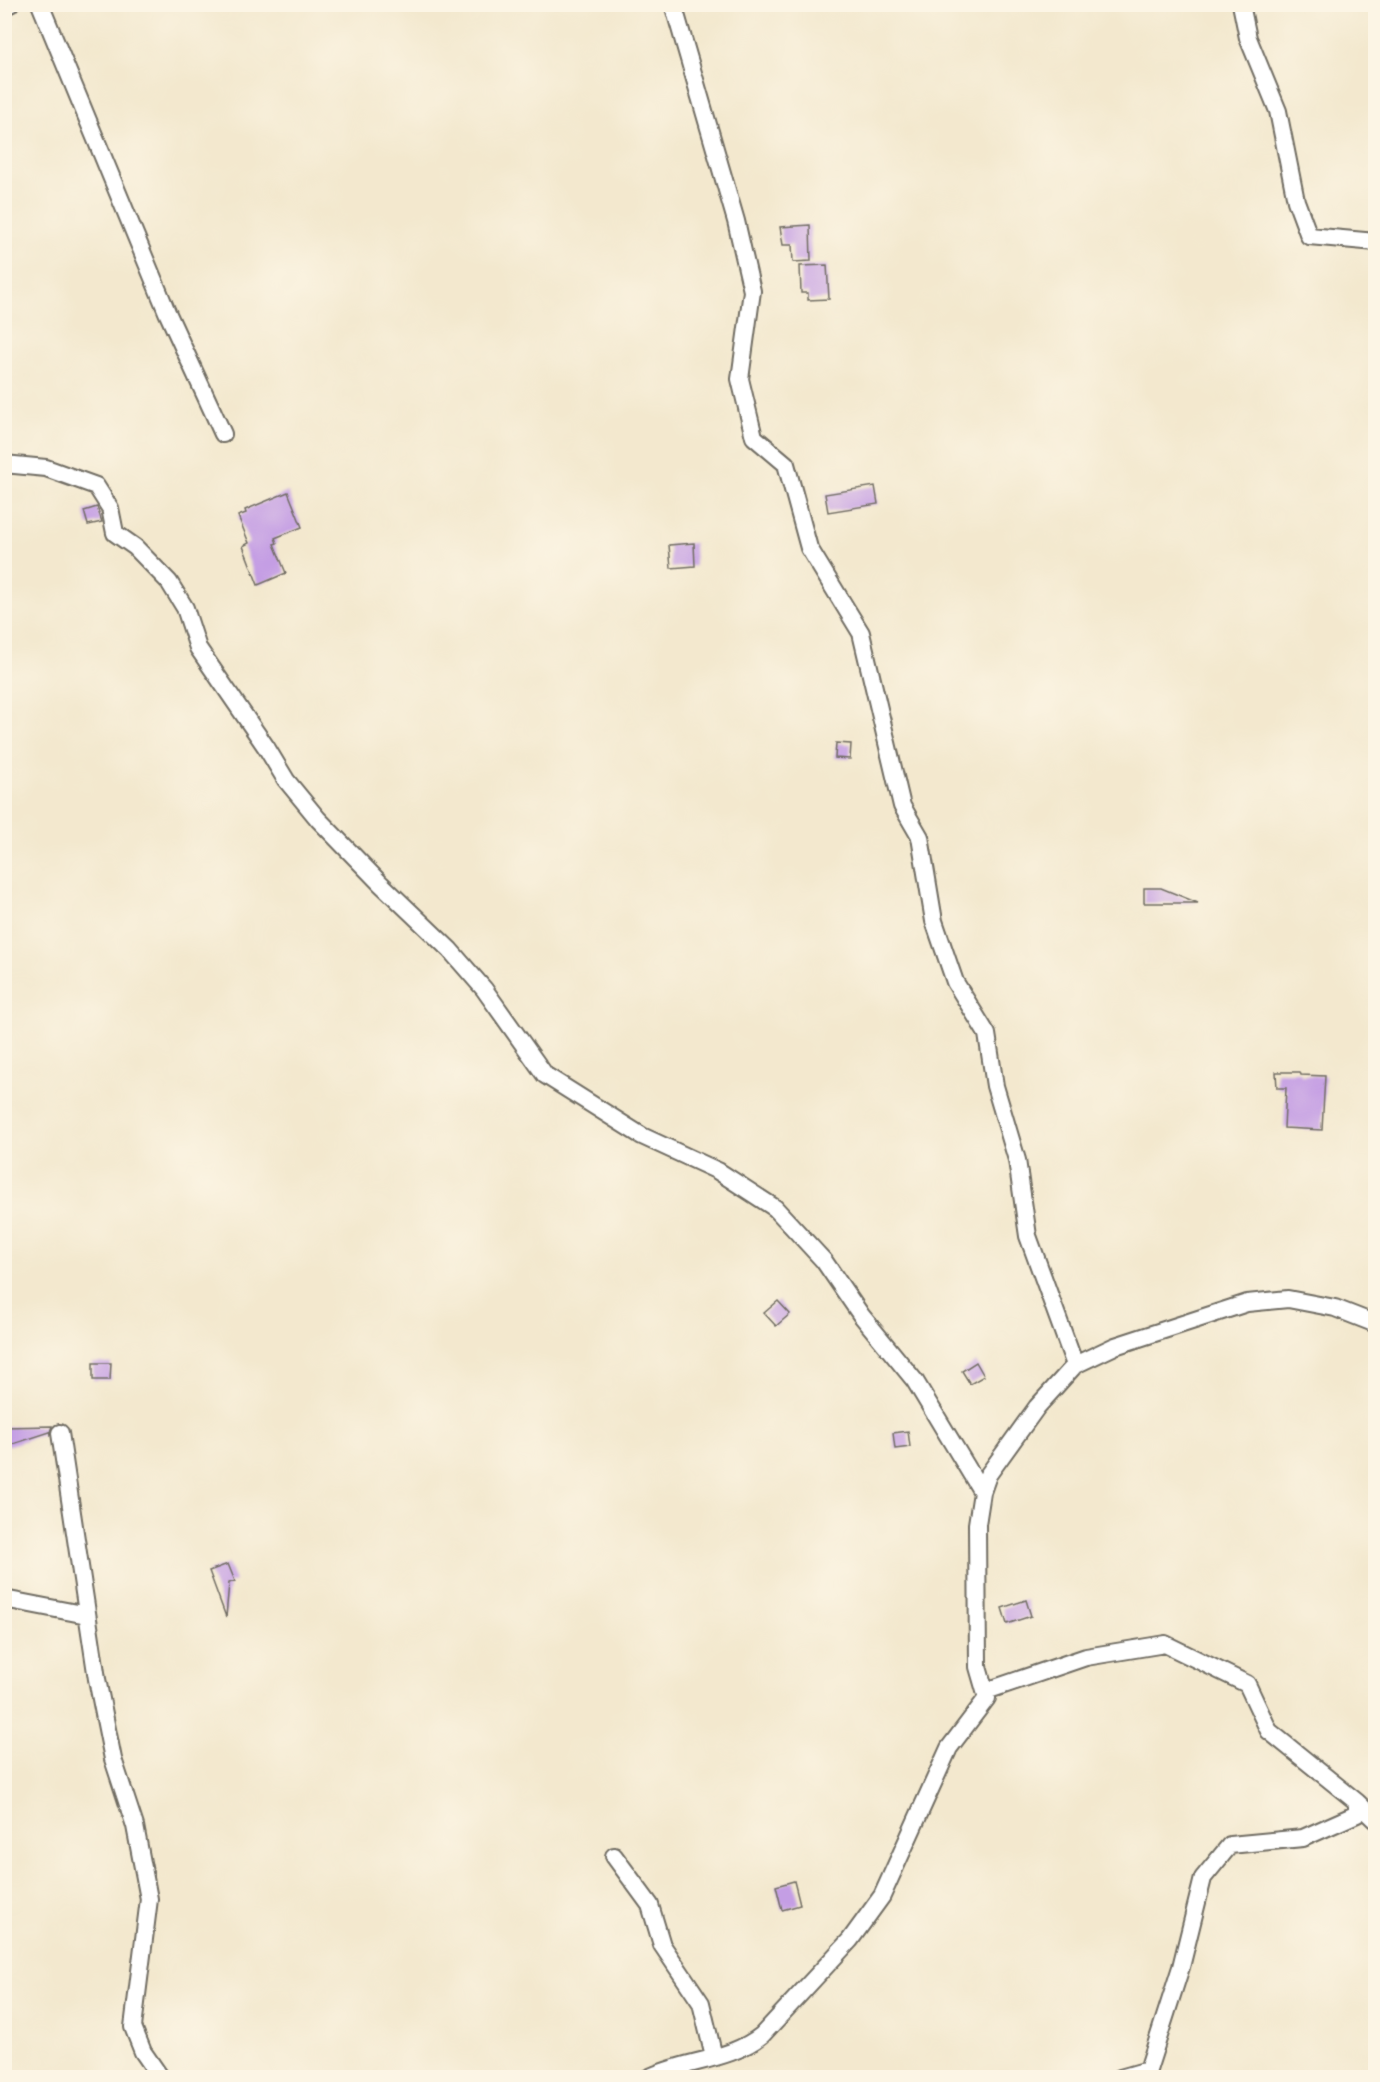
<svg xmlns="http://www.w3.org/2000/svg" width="1380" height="2082" viewBox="0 0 1380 2082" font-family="'IM FELL Double Pica',serif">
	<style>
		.building { fill: #c49ee4 }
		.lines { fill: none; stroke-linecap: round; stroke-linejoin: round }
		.minor-casing { stroke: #716d64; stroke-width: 20 }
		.minor { stroke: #fff; stroke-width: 16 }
	</style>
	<rect width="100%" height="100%" fill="#fcf5e5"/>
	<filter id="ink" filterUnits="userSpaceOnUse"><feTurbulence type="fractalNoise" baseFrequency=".0167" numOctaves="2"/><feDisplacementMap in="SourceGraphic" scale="12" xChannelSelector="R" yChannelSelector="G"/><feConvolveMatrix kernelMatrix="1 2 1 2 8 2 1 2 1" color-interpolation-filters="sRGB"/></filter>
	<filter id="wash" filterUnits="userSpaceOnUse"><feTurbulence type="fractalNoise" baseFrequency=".008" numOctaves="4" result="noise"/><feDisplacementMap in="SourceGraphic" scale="24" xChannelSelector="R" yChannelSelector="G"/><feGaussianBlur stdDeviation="1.35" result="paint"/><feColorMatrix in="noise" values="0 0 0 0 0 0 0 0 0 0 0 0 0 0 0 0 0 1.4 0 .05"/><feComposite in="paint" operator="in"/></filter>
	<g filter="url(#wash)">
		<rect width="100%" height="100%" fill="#f3e8ce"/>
		<g id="blocks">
			<path class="building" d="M810,225L811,261L793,262L792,245H783L780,227Z
				M827,265L829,299L808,300V293H801L800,266Z
				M875,486L878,504L828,512L825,494Z
				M288,492L302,527L275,538L277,543L274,544L286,573L258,585L243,546L249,543L238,516L246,513L245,510Z
				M97,507L102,522L88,525L84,511Z
				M694,543L695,566L671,568L669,545Z
				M836,743L851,744L850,759L835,758Z
				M1144,888H1161L1198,903H1144Z
				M1276,1072H1300L1301,1075L1325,1076L1322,1130L1284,1128L1286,1088H1277Z
				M778,1301L790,1314L776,1326L764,1313Z
				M976,1362L984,1376L970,1384L962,1371Z
				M93,1363H111L110,1380H93Z
				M52,1426L50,1432L4,1447V1427Z
				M908,1431L910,1447L895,1449L893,1433Z
				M228,1564L235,1581L229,1583L226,1617L209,1571Z
				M1026,1600L1031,1616L1007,1624L1002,1608Z
				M794,1881L800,1905L782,1910L776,1886Z"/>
		</g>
	</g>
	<g filter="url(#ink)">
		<use href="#blocks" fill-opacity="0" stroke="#716d64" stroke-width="1.5"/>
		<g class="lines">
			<defs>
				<path id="minor" d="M40,4L167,312L223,434
					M673,4L736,221L752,291L740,379L754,437L786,464L809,548L861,633L902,806L920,837L934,921L955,982L987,1034L995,1086L1017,1160L1028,1236L1075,1365
					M1241,4L1248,38L1278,111L1296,201L1309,236L1376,242
					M4,6L10,4
					M4,464L46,468L96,486L110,508L115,533L135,547L169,582L185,608L198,648L266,747L286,780L318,819L380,883L450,950L484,989L545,1075L642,1136L718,1171L775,1208L824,1261L861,1315L915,1381L982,1492
					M60,1433L97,1679L113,1759L135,1826L149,1899L133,2027L143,2052L161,2078
					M4,1599L87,1615
					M986,1691L1086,1657L1165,1644L1247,1684L1269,1731L1357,1802L1376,1820
					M614,1856L650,1905L662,1945L701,2003L714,2057
					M648,2078C685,2060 730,2061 762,2035L850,1940L882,1896L949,1748L987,1698L978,1667L977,1524L982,1492L988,1475L1037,1407L1075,1365L1115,1346L1247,1303L1288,1299L1335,1308L1376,1324
					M1120,2078L1148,2070L1181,1967L1203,1878L1230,1845L1303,1838L1357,1814V1802"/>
			</defs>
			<use href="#minor" class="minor-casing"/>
			<use href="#minor" class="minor"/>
		</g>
	</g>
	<rect width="1380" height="2082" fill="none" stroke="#fcf5e5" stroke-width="24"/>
</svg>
